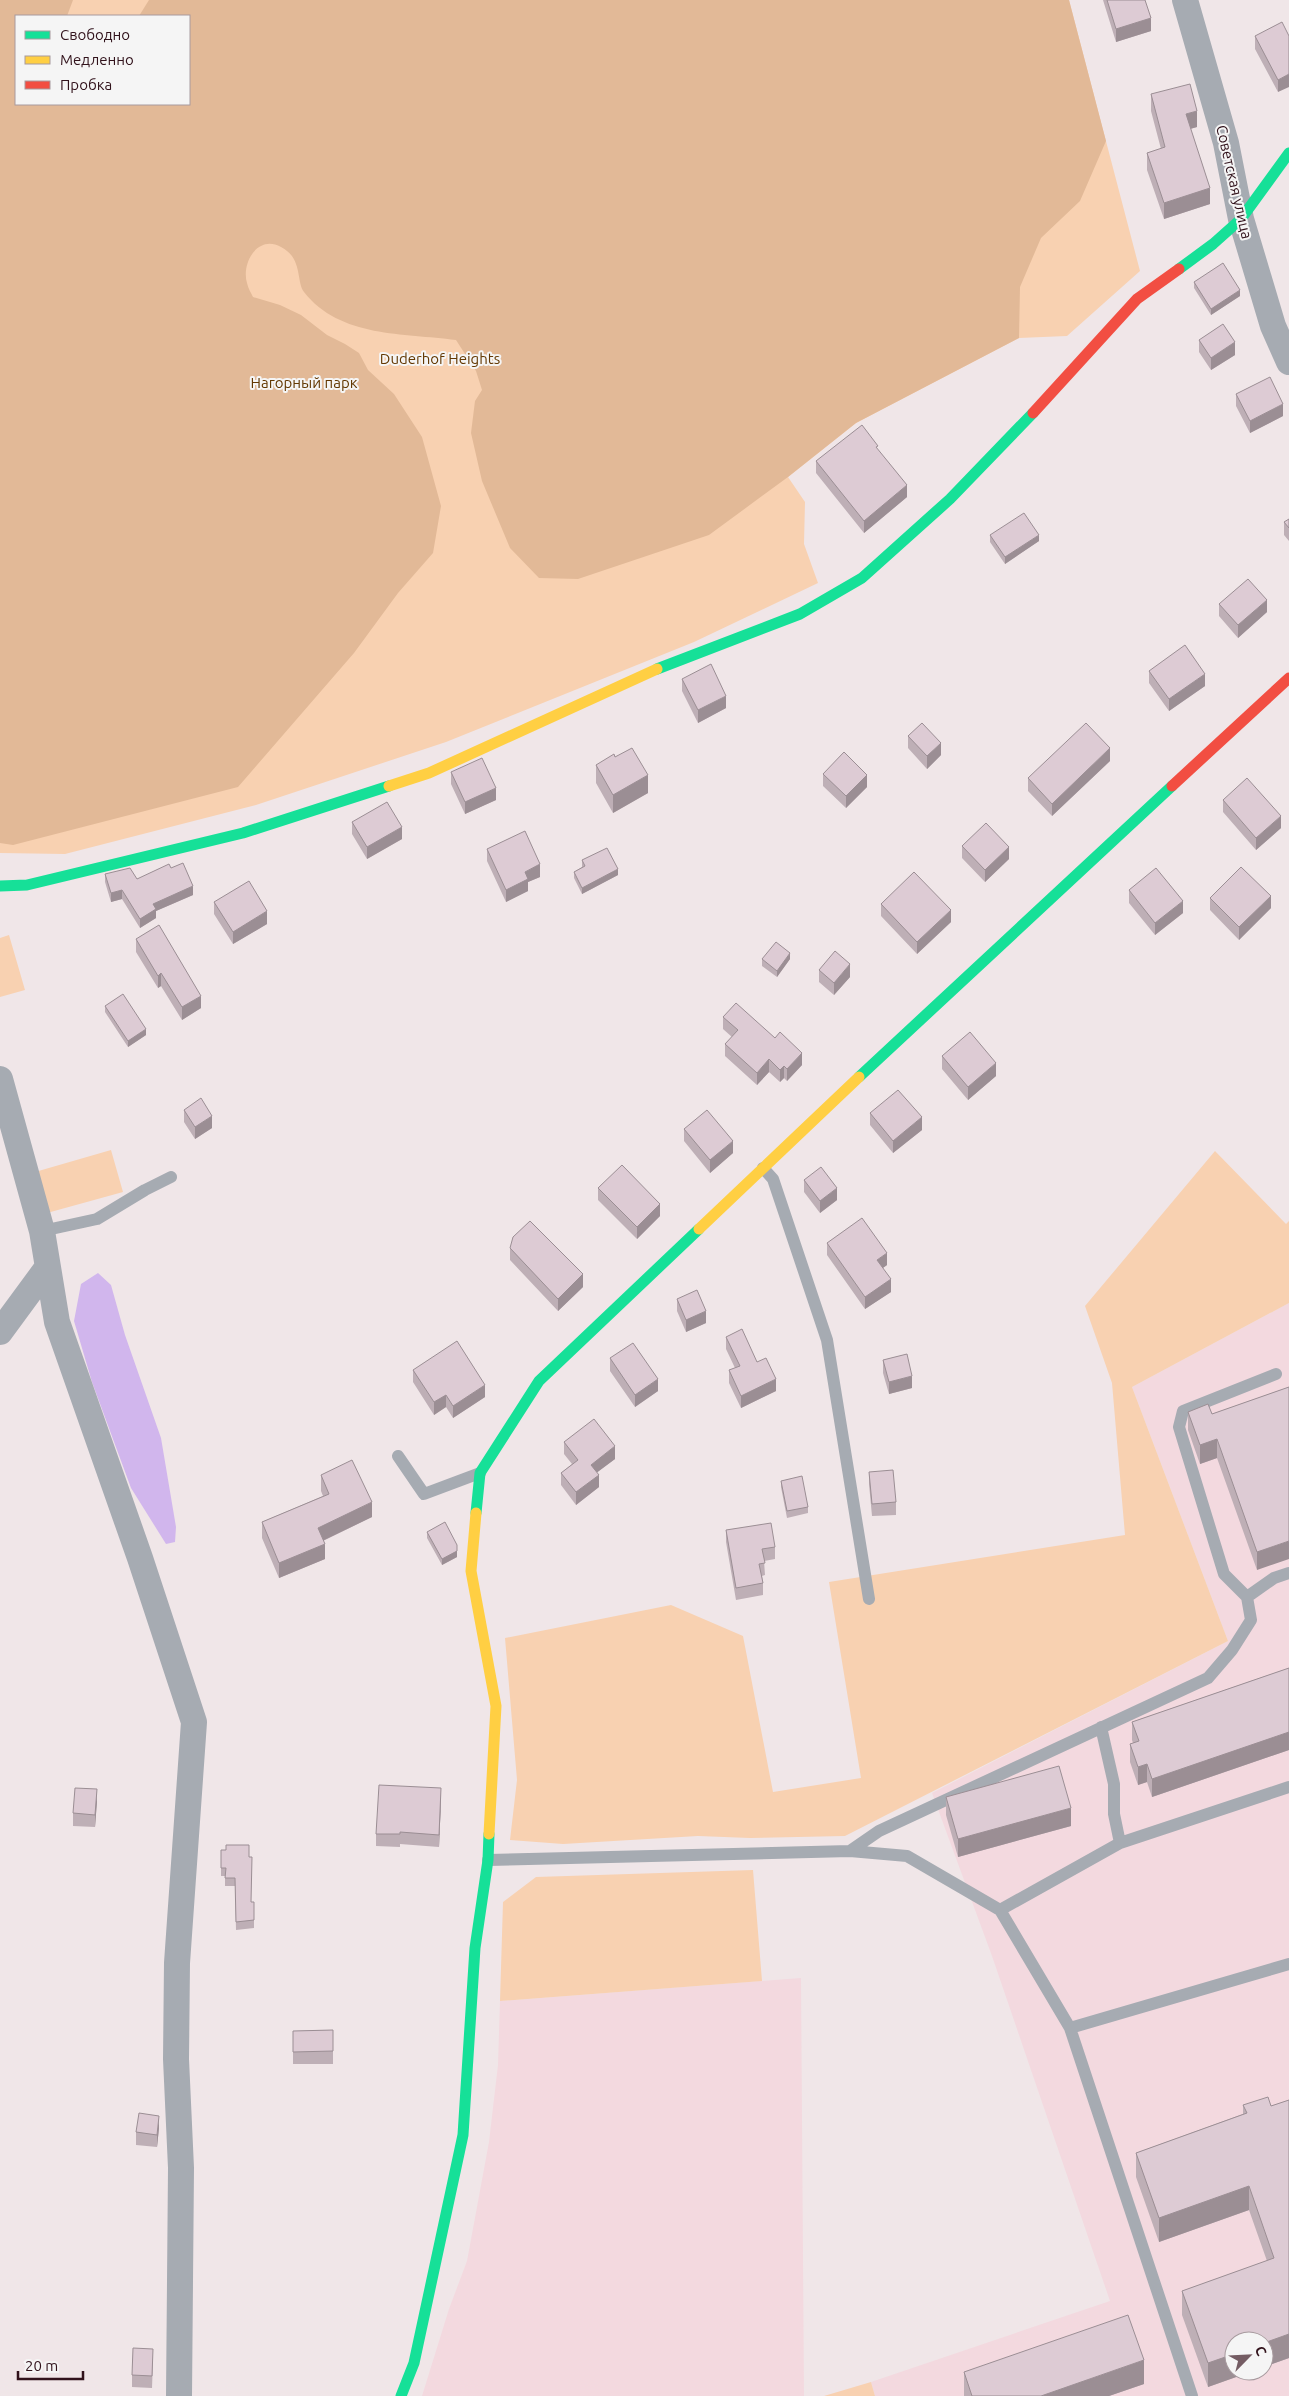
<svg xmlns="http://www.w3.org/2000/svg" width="1289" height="2396" viewBox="0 0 1289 2396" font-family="Ubuntu,sans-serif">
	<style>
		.built { fill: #f3d9df; fill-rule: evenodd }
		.green { fill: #f8d1b1; fill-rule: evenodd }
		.forest { fill: #e2b997 }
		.water { fill: #d1b6ed }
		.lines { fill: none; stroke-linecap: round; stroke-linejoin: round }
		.lane { stroke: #a6abb2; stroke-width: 12 }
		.street { stroke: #a6abb2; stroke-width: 26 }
		.fast { stroke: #16e098; stroke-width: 11 }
		.slow { stroke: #ffcf43; stroke-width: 11 }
		.jam { stroke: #f24e42; stroke-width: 11 }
		.wall { fill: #beafb6 }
		.shaded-wall { fill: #9b8e94 }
		.building { fill: #ddcbd4; stroke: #9b8e94 }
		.labels { text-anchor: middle; stroke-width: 4; stroke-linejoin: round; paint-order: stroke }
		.street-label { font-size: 15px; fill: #31121b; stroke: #f5f5f5 }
		.park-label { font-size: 15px; fill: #633802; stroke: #f5f5f5 }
	</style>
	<rect width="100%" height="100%" fill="#f0e6e8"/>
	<path class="built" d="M1289,1303V2396H875L871,2382L1110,2301L992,1956L932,1793L1228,1641L1132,1387ZM1234,2341H1264V2371H1234Z
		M801,1978L804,2396H422L449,2309L467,2261L489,2142L498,2065L500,2001Z"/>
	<path class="green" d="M0,0H1069L1140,271L1067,336L1019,338L856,423L788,477L805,502L804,544L818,583L694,642L446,742L256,805L65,854L0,853ZM16,16H189V104H16Z
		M9,935L25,990L0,997V938Z
		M111,1150L123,1192L47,1213L35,1172Z
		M1215,1151L1286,1224L1289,1221V1303L1132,1387L1228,1641L845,1836L750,1838L698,1836L563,1844L510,1840L517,1780L505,1638L671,1605L743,1636L773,1792L861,1778L829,1582L1125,1535L1112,1383L1085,1306Z
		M753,1870L762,1981L500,2001L503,1902L536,1877Z
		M871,2382L875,2396H824Z"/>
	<path class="forest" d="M0,0H73L67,16H16V104H189V16H139L149,0H1069L1106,141L1080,201L1041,238L1020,287L1019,338L856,423L788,477L709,535L578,579L539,578L510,548L482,481L471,433L475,401L482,390L476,371L456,340C404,333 340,338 304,292C296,282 303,258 281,247C258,234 241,263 247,283C248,288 251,293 253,297L280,305L301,315L327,335L345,344L359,353L368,370L394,394L422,437L441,506L433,553L398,593L354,653L238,787L13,845L0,843Z"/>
	<path class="water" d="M98,1273L111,1285L125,1335L161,1438L176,1527L175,1542L166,1544L131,1488L92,1382L74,1321L81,1284Z"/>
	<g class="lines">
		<path class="lane" d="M763,1168L773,1179L827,1340L869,1599
			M42,1231L97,1219L145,1190L171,1177
			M398,1456L424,1494L480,1473
			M1247,1597L1274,1578L1289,1573
			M1101,1727L1114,1784V1814L1120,1843
			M850,1851L879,1831L1208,1678L1232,1650L1251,1620L1247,1597L1224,1574L1179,1427L1183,1411L1276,1374
			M488,1860L850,1851L907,1856L1000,1910L1070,2028L1192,2396
			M1000,1910L1120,1843L1289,1787
			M1070,2028L1289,1964"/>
		<path class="street" d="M1185,0L1226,143L1241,219L1273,326L1289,362
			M0,1079L42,1231L57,1322L140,1558L194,1722L177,1963L176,2059L181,2168L179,2396
			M0,1332L47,1268"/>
		<path class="fast" d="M1179,269L1213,244L1241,219L1289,153
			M657,669L800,614L862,578L950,499L1033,413
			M0,886L27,885L243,833L389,786
			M859,1077L1172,786
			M476,1513L480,1473L539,1381L699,1229
			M401,2396L414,2363L463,2135L475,1948L488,1860L489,1834"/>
		<path class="slow" d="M389,786L429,773L657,669
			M699,1229L859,1077
			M476,1513L471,1571L496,1706L489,1834"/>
		<path class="jam" d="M1033,413L1137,299L1179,269
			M1172,786L1289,678"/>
	</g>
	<path class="wall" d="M1103,0H1145L1151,31L1116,42Z
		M1255,36H1289L1278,92L1255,49Z
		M1151,94L1197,127L1190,129L1210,204L1164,219L1147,170V153L1161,149L1151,111Z
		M1194,282L1240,296L1211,315L1194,288Z
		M1199,340L1235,355L1211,370L1199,352Z
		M1236,394L1283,416L1250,433L1236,406Z
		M816,461L907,497L864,533L816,473Z
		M1289,519V541L1284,535V522Z
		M990,535L1039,541L1005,564L990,542Z
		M1219,604L1267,612L1238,638L1219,616Z
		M1149,671L1205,686L1169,711L1149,683Z
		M682,679L726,708L698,723L682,691Z
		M908,736L941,755L927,769L908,748Z
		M615,757L648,793L613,813L596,783V765Z
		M1110,761L1052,816L1028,791V778Z
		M451,772L496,800L465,814L451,784Z
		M823,774L867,787L846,808L823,786Z
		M1223,800L1281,828L1256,850L1223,812Z
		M352,822L402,839L367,859L352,834Z
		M962,846L1009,859L985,882L962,858Z
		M487,849L540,877L528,882V891L506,902L487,861Z
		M582,860L618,875L582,894L574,878V872L582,867Z
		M171,868L193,895L156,911V918L140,928L122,899L111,902L105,882V874L137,879Z
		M1129,890L1183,913L1155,935L1129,903Z
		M1210,898L1271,908L1239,940L1210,910Z
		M214,902L267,924L233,944L214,914Z
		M881,904L951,922L917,954L881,916Z
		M136,939L201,1008L182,1020L161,986L158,988L136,952Z
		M762,959H790L777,977L762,966Z
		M819,970L850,977L834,995L819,982Z
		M105,1006L146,1035L128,1047L105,1012Z
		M723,1017L802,1065L787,1081L784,1078L780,1082L769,1072L757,1085L725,1056V1044L732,1037L723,1029Z
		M942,1056L996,1076L968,1100L942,1069Z
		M184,1110L212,1128L195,1139L184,1122Z
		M870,1113L922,1130L893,1153L870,1125Z
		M684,1129L733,1153L710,1173L684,1141Z
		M804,1180L837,1200L820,1213L804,1192Z
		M598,1188L660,1216L637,1239L598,1200Z
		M827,1243L887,1265L883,1268L891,1292L865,1309L827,1255Z
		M510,1248L583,1287L558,1311L510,1260Z
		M677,1299L706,1323L686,1332L677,1311Z
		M726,1337L757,1362L776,1391L741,1408L729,1383V1370L735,1368L726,1349Z
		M610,1358L658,1391L635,1407L610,1371Z
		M883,1360L912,1388L889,1394L883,1373Z
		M413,1370L485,1397L453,1418L446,1407L434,1415L413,1382Z
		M1289,1387L1257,1570L1217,1458L1200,1464L1188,1430V1412L1212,1414Z
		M564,1442L615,1459L597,1472L599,1487L576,1505L561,1485V1473L572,1464L564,1454Z
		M869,1472L896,1502V1515L872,1516L869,1484Z
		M321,1475L372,1517L323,1541L325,1559L279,1578L262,1538V1522L323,1496L321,1491Z
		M781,1481L808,1507V1513L787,1518L781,1487Z
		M726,1530L775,1547V1559L764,1561L765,1575L762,1576L763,1583V1595L736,1600L726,1542Z
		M427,1532L457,1551V1557L442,1565L427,1538Z
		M1289,1668V1750L1152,1797L1147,1782L1138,1785L1130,1762V1744L1133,1743L1132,1740V1722Z
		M946,1797L1071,1826L958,1857L946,1815Z
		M441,1800L439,1847L400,1844V1847L376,1846V1834Z
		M97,1801L95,1827L73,1826V1813Z
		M221,1850L249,1857L251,1902H254V1928L236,1930L235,1886H225V1876H221Z
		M333,2030V2064H293V2031Z
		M1289,2100V2358L1264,2367L1234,2371H1253L1208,2387L1182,2315V2291L1267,2261L1249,2210L1159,2242L1136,2177V2153L1243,2114V2105L1271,2106Z
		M159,2128L157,2147L136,2145V2132Z
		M153,2361L152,2388L132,2387V2375Z
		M964,2372L1144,2384L1109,2396H964Z"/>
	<path class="shaded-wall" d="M1151,18V31L1116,42V29Z
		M1289,74V87L1278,92V80Z
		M1197,111V127L1186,130V114Z
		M1210,188V204L1164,219V203Z
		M1240,290V296L1211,315V309Z
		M1235,342V355L1211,370V358Z
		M1283,404V416L1250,433V421Z
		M907,485V497L864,533V521Z
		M1039,535V541L1005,564V557Z
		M1267,600V612L1238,638V625Z
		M1205,674V686L1169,711V699Z
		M726,696V708L698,723V710Z
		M941,743V755L927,769V756Z
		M1110,748V761L1052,816V804Z
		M648,775V793L613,813V795Z
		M867,775V787L846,808V796Z
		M496,788V800L465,814V802Z
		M1281,816V828L1256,850V838Z
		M402,827V839L367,859V847Z
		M1009,847V859L985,882V870Z
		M540,864V877L528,882V891L506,902V890L525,872Z
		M618,869V875L582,894V888Z
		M193,886V895L156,911V918L140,928V919L153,904Z
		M122,890V899L111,902V893Z
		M1271,896V908L1239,940V927Z
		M1183,901V913L1155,935V923Z
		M951,910V922L917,954V942Z
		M267,911V924L233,944V932Z
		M790,953V959L777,977V971Z
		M850,964V977L834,995V983Z
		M161,973V986L158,988V976Z
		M201,996V1008L182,1020V1007Z
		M146,1029V1035L128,1047V1041Z
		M802,1053V1065L787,1081V1069Z
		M769,1059V1072L757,1085V1073Z
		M996,1063V1076L968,1100V1087Z
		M784,1066V1078L780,1082V1070Z
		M212,1116V1128L195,1139V1127Z
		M922,1117V1130L893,1153V1141Z
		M733,1141V1153L710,1173V1160Z
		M837,1188V1200L820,1213V1201Z
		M660,1204V1216L637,1239V1227Z
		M887,1253V1265L877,1272V1260Z
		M583,1274V1287L558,1311V1299Z
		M891,1279V1292L865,1309V1297Z
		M706,1311V1323L686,1332V1320Z
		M912,1376V1388L889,1394V1382Z
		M658,1379V1391L635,1407V1395Z
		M776,1379V1391L741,1408V1396Z
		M485,1385V1397L453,1418V1406Z
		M446,1395V1407L434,1415V1402Z
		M1217,1439V1458L1200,1464V1445Z
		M615,1446V1459L591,1477V1465Z
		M599,1475V1487L576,1505V1492Z
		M372,1502V1517L318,1543V1528Z
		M1289,1541V1559L1257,1570V1552Z
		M325,1544V1559L279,1578V1563Z
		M457,1545V1557L442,1565V1559Z
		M1289,1732V1750L1152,1797V1779Z
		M1147,1764V1782L1138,1785V1767Z
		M441,1788V1800L439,1847V1835Z
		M97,1789V1801L95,1827V1815Z
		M1071,1808V1826L958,1857V1839Z
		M159,2116V2128L157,2147V2135Z
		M1249,2186V2210L1159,2242V2218Z
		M1289,2334V2358L1264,2367V2343Z
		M1234,2354V2371H1253L1208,2387V2363Z
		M1144,2360V2384L1109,2396H1041Z"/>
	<path class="building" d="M1107,0H1145L1151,18L1116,29Z
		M1282,22L1289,36V74L1278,80L1255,36Z
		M1190,84L1197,111L1186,114L1210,188L1164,203L1147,153L1165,147L1151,94Z
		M1223,263L1240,290L1211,309L1194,282Z
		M1223,324L1235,342L1211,358L1199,340Z
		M1270,377L1283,404L1250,421L1236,394Z
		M862,425L878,446L876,447L907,485L864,521L816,461Z
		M1024,513L1039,535L1005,557L990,535Z
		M1289,519V528L1284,522Z
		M1248,579L1267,600L1238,625L1219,604Z
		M1185,645L1205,674L1169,699L1149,671Z
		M711,664L726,696L698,710L682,679Z
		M922,723L941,743L927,756L908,736Z
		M1086,723L1110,748L1052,804L1028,778Z
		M632,748L648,775L613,795L596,765L614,754L615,757Z
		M844,752L867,775L846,796L823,774Z
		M482,758L496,788L465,802L451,772Z
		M1247,778L1281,816L1256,838L1223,800Z
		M387,802L402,827L367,847L352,822Z
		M986,823L1009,847L985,870L962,846Z
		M525,831L540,864L525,872L528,879L506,890L487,849Z
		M607,848L618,869L582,888L574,872L585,866L582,860Z
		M183,863L193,886L153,904L156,909L140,919L122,890L111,893L105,874L130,868L137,879L169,864L171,868Z
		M1241,867L1271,896L1239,927L1210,898Z
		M1156,868L1183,901L1155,923L1129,890Z
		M914,872L951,910L917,942L881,904Z
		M249,881L267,911L233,932L214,902Z
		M159,925L201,996L182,1007L161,973L158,976L136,939Z
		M776,942L790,953L777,971L762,959Z
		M835,951L850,964L834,983L819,970Z
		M123,994L146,1029L128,1041L105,1006Z
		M736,1003L775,1038L780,1032L802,1053L787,1069L784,1066L780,1070L769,1059L757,1073L725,1044L738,1030L723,1017Z
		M970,1032L996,1063L968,1087L942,1056Z
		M898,1090L922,1117L893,1141L870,1113Z
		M201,1098L212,1116L195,1127L184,1110Z
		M707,1110L733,1141L710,1160L684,1129Z
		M622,1165L660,1204L637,1227L598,1188Z
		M821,1167L837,1188L820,1201L804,1180Z
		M862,1218L887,1253L877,1260L891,1279L865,1297L827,1243Z
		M530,1221L583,1274L558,1299L510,1248L513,1237Z
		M697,1290L706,1311L686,1320L677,1299Z
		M742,1329L757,1362L766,1358L776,1379L741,1396L729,1370L740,1366L726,1337Z
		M457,1341L485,1385L453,1406L446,1395L434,1402L413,1370Z
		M633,1343L658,1379L635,1395L610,1358Z
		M907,1354L912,1376L889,1382L883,1360Z
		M1289,1387V1541L1257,1552L1217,1439L1200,1445L1188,1412L1208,1404L1212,1414Z
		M594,1419L615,1446L591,1465L599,1475L576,1492L561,1473L578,1460L564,1442Z
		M352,1460L372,1502L318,1528L325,1544L279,1563L262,1522L329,1494L321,1475Z
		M893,1470L896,1502L872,1504L869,1472Z
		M802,1476L808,1507L787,1511L781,1481Z
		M445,1522L457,1545V1551L442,1559L427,1532Z
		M771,1523L775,1547L762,1549L765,1563L759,1564L763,1583L736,1588L726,1530Z
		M1289,1668V1732L1152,1779L1147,1764L1138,1767L1130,1744L1139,1741L1132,1722Z
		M1059,1766L1071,1808L958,1839L946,1797Z
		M379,1785L441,1788L439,1835L400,1832V1834H376Z
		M75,1788L97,1789L95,1815L73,1813Z
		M226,1845H249V1857H252L251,1902H254V1920L236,1922L235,1878H225L226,1868H221V1850H226Z
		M333,2030V2051L293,2052V2031Z
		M1268,2097L1271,2106L1289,2100V2334L1264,2343V2341H1234V2354L1208,2363L1182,2291L1274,2258L1249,2186L1159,2218L1136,2153L1247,2113L1243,2105Z
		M139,2113L159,2116L157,2135L136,2132Z
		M1128,2315L1144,2360L1041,2396H972L964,2372Z
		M133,2348L153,2349L152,2376L132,2375Z"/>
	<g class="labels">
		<g class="street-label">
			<text transform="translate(1234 182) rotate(77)" y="5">Советская улица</text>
		</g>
		<g class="park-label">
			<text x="440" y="364">Duderhof Heights</text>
			<text x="304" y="388">Нагорный парк</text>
		</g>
	</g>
	<rect x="15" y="15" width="175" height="90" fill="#f5f5f5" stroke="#a79a9e"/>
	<rect x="25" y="31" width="25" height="8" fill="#16e098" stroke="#a79a9e"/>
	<text x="60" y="40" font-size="15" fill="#31121b">Свободно</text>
	<rect x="25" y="56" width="25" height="8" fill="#ffcf43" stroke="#a79a9e"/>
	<text x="60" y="65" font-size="15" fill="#31121b">Медленно</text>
	<rect x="25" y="81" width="25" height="8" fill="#f24e42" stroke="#a79a9e"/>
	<text x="60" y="90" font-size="15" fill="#31121b">Пробка</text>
	<g transform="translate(1249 2356) rotate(66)"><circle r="24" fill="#f5f5f5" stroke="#a79a9e"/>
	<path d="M0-4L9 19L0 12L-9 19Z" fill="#745c63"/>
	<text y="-8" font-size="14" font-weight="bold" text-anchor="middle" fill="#31121b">С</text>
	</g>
	<path d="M18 2371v8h65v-8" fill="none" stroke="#31121b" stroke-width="2.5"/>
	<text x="25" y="2371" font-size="15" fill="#31121b" stroke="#f5f5f5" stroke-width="4" paint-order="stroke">20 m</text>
</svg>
